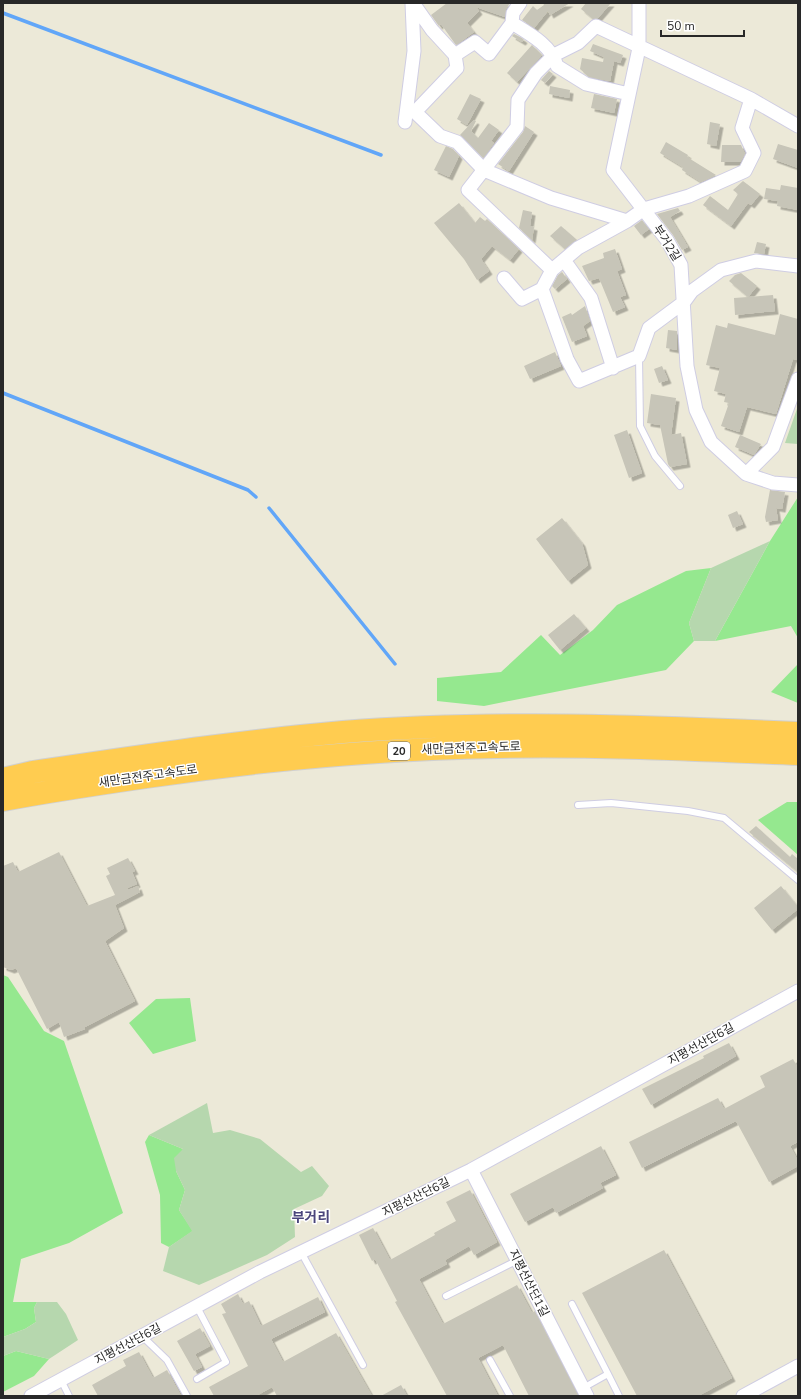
<svg xmlns="http://www.w3.org/2000/svg" width="801" height="1399" viewBox="0 0 801 1399" font-family="'Nunito Sans','Noto Sans KR',sans-serif">
	<style>
		.green { fill: #95e88f }
		.cemetery { fill: #b6d7ae }
		.lines { fill: none; stroke-linecap: round; stroke-linejoin: round }
		.stream { stroke: #61a6f8; stroke-width: 3.5 }
		.building { fill: #c7c5b8; filter: url(#shadow) }
		.service-casing { stroke: #cfcde3; stroke-width: 8 }
		.minor-casing { stroke: #cfcde3; stroke-width: 15 }
		.motorway-casing { stroke: #d0d0d0; stroke-width: 24 }
		.service { stroke: #fff; stroke-width: 6 }
		.minor { stroke: #fff; stroke-width: 13 }
		.motorway { stroke: #ffcc50; stroke-width: 22 }
		.labels { text-anchor: middle; stroke-width: 3; stroke-linejoin: round; paint-order: stroke }
		.shield { fill: #fff; stroke: #686868; stroke-width: 1 }
		.shield-label { font-size: 11px; font-weight: bold; fill: #282828 }
		.street-label { font-size: 12px; fill: #282828; stroke: #fff }
		.quarter-label { font-size: 14px; font-weight: bold; fill: #4a457c; stroke: #fff }
	</style>
	<defs>
		<filter id="shadow"><feDropShadow dx="3.5" dy="3.5" stdDeviation="0" flood-color="#0004"/></filter>
	</defs>
	<rect width="100%" height="100%" fill="#ece9d8"/>
	<path class="green" d="M798,497V638L791,626L715,641L770,541Z
		M711,568L689,623L694,641L666,670L484,706L437,701V678L501,672L541,635L560,655L593,630L617,605L686,571Z
		M798,664V703L771,692Z
		M787,802H798V855L758,820Z
		M3,975L8,977L44,1031L64,1041L123,1213L69,1243L21,1259L13,1302H37L34,1308L36,1322L25,1329L3,1337Z
		M190,998L196,1041L153,1054L129,1023L156,999Z
		M149,1135L183,1149L176,1171L185,1190L179,1210L193,1231L169,1247L161,1243L160,1195L145,1142Z
		M16,1351L49,1359L34,1376L3,1392V1356Z"/>
	<path class="cemetery" d="M798,406V444L785,443Z
		M770,541L715,641H694L689,623L711,568Z
		M207,1103L213,1133L230,1130L260,1139L301,1172L312,1166L329,1186L322,1196L294,1209L295,1237L267,1255L199,1285L163,1271L169,1247L192,1231L179,1210L185,1190L176,1171L174,1158L183,1149L149,1135Z
		M37,1302H57L66,1314L78,1340L49,1359L16,1351L3,1356V1337L25,1329L36,1322L34,1308Z"/>
	<g class="lines">
		<path class="stream" d="M3,13L381,155
			M3,393L248,490L256,497
			M269,508L395,664"/>
	</g>
	<path class="building" d="M447,3H510L506,9L505,17L476,7L479,11L467,23L474,32L456,45L441,24L439,26L431,15Z
		M543,3H570L550,15L548,11L534,28L522,20L533,6L537,10L544,5Z
		M586,3H611L598,18L593,19L581,9Z
		M514,34L522,38L524,40L522,42L512,36Z
		M593,44L623,55L620,63L614,61L610,81L589,77L580,69L582,58L603,62L604,57L590,51Z
		M532,45L542,55L517,82L507,73Z
		M549,71L553,74L545,83L541,80Z
		M550,86L570,90L569,98L549,94Z
		M470,94L481,99L467,125L457,119Z
		M594,94L617,99L614,113L591,108Z
		M474,120L476,121L471,131L478,138L489,123L499,130L491,141L494,143L483,158L460,135Z
		M710,122L720,124L716,146L707,144Z
		M525,126L534,132L509,171L498,164L523,132Z
		M666,142L688,155L687,157L716,175L701,182L682,170L683,167L660,153Z
		M778,144L798,150V168L773,159Z
		M722,145H741L745,154L740,162H721Z
		M446,146L453,149L459,156L449,177L434,170Z
		M743,181L760,194L751,205L748,203L731,226L703,205L710,196L728,210L738,194L733,190Z
		M781,185L798,188V210L777,206L778,201L764,199L766,188L780,190Z
		M459,203L475,223L480,217L485,221L487,219L519,249L510,260L492,246L481,259L489,271L477,280L464,259L434,223Z
		M678,208L680,211L670,217L688,247L682,250L673,235L657,214Z
		M523,210L532,212L530,226L534,227L532,240L519,228Z
		M642,220L649,229L641,235L634,226Z
		M561,226L577,240L565,249L550,236Z
		M757,242L766,244L764,254L754,253Z
		M615,249L622,269L617,271L626,295L620,297L625,307L613,312L599,278L589,281L582,266L604,258L603,253Z
		M562,272L567,279L555,289L552,286L558,275Z
		M741,273L757,286L748,297L773,295L775,311L735,315L734,298L748,297L729,281L735,275Z
		M585,306L590,321L583,326L587,336L572,342L562,317L571,313L572,315Z
		M780,314L798,319V360L793,359L776,414L747,407L739,432L721,426L729,403L724,402L726,394L714,391L720,368L706,365L716,325L727,328L728,323L775,335Z
		M668,330L677,331V350L666,348Z
		M555,352L561,366L530,379L524,366Z
		M662,366L668,380L659,383L654,369Z
		M651,394L676,398L671,435L681,433L687,464L670,467L668,464L660,425L647,423Z
		M627,430L642,473L629,478L614,435Z
		M740,435L761,444L754,455L735,447Z
		M770,490L785,492L782,509L776,508L778,520L766,522L765,517Z
		M737,511L743,524L733,528L728,515Z
		M562,518L582,543L588,565L568,581L536,539Z
		M574,614L586,628L560,650L548,635Z
		M756,826L790,857L792,854L798,859V872L749,832Z
		M59,852L87,906L115,895L106,876L110,874L107,868L128,858L135,871L132,872L137,884L127,888L128,890L138,886L140,892L115,905L124,928L105,941L135,1001L85,1027V1029L64,1037L59,1022L47,1029L16,968L11,970L3,967V866L13,862L18,872Z
		M781,886L798,907V909L772,930L754,908Z
		M729,1043L736,1056L651,1105L642,1089L704,1058L703,1056Z
		M793,1059L798,1068V1142L790,1146L798,1161V1166L769,1182L736,1121L642,1168L629,1142L718,1098L724,1109L765,1087L760,1076Z
		M601,1146L616,1175L600,1183L603,1188L556,1213L553,1207L525,1222L510,1194Z
		M470,1190L497,1242L474,1255L469,1246L445,1260L447,1264L419,1279L443,1324L517,1285L532,1313L535,1311L578,1396H529L503,1345L478,1358L498,1396H447L395,1302L397,1301L375,1259L372,1261L359,1235L373,1228L390,1260L435,1235L434,1233L456,1221L446,1202Z
		M664,1250L732,1378L698,1396H637L582,1293Z
		M238,1294L243,1304L249,1301L261,1326L318,1297L325,1312L271,1339L283,1362L336,1333L372,1396H277L272,1387L256,1396H214L209,1387L248,1366L222,1314L226,1313L221,1304Z
		M200,1328L210,1346L195,1354L202,1367L194,1371L177,1341Z
		M139,1352L153,1378L167,1370L181,1396H98L92,1385L126,1366L123,1360Z
		M401,1385L407,1396H381Z"/>
	<g class="lines">
		<defs>
			<path id="service" d="M639,356L640,426L655,456L680,486
				M578,805L611,803L688,811L724,818L798,880
				M301,1252L363,1365
				M446,1296L518,1260
				M572,1304L608,1374L583,1388
				M142,1336L167,1360L187,1396
				M490,1360L510,1396
				M608,1374L619,1396
				M197,1379L226,1362L197,1307
				M61,1380L69,1396"/>
			<path id="minor" d="M413,3L432,30L455,55L457,68L415,112
				M639,3V48L613,170L667,240L681,265L687,366L696,410L711,442L746,474L773,483L798,485
				M512,23C530,34 552,46 557,66L586,84L629,94
				M455,55L475,42L489,54L512,23L513,13L520,3
				M407,111L415,112L440,136L457,142L484,170L551,198L627,221
				M405,122L414,51L412,3
				M564,260L591,298L613,368
				M552,270L468,190L517,127L518,100L536,73L554,55L578,43L596,26L751,99L798,126
				M504,278L522,299L542,289L552,270L578,248L627,221L644,209L689,196L745,171L754,153L742,128L751,99
				M542,289L567,359L579,381L639,356L649,328L684,302L692,291L721,270L756,261L798,266
				M746,474L773,447L798,379
				M471,1170L587,1396
				M31,1396L260,1272L471,1170L798,991
				M743,1396L798,1366"/>
			<path id="motorway" d="M3,779L33,772C136,757 239,741 343,732C494,720 646,726 798,733
				M3,800C50,791 98,784 146,777C262,760 379,749 497,747C597,745 698,750 798,754"/>
		</defs>
		<use href="#service" class="service-casing"/>
		<use href="#minor" class="minor-casing"/>
		<use href="#motorway" class="motorway-casing"/>
		<use href="#service" class="service"/>
		<use href="#minor" class="minor"/>
		<use href="#motorway" class="motorway"/>
	</g>
	<g class="labels">
		<rect class="shield" x="388" y="742" width="22" height="18" rx="3"/>
		<g class="shield-label">
			<text x="399" y="755">20</text>
		</g>
		<g class="street-label">
			<text transform="translate(667 243) rotate(57)" y="4">부거2길</text>
			<text transform="translate(471 748) rotate(-2)" y="4">새만금전주고속도로</text>
			<text transform="translate(148 776) rotate(-8)" y="4">새만금전주고속도로</text>
			<text transform="translate(701 1044) rotate(-29)" y="4">지평선산단6길</text>
			<text transform="translate(416 1197) rotate(-26)" y="4">지평선산단6길</text>
			<text transform="translate(529 1283) rotate(63)" y="4">지평선산단1길</text>
			<text transform="translate(128 1344) rotate(-28)" y="4">지평선산단6길</text>
		</g>
		<g class="quarter-label">
			<text x="311" y="1222">부거리</text>
		</g>
	</g>
	<rect width="801" height="1399" fill="none" stroke="#282828" stroke-width="8"/>
	<path d="M661 30v6h83v-6" fill="none" stroke="#282828" stroke-width="2"/>
	<text x="667" y="30" font-size="12" fill="#282828" stroke="#ffffff" stroke-width="3" paint-order="stroke">50 m</text>
</svg>
